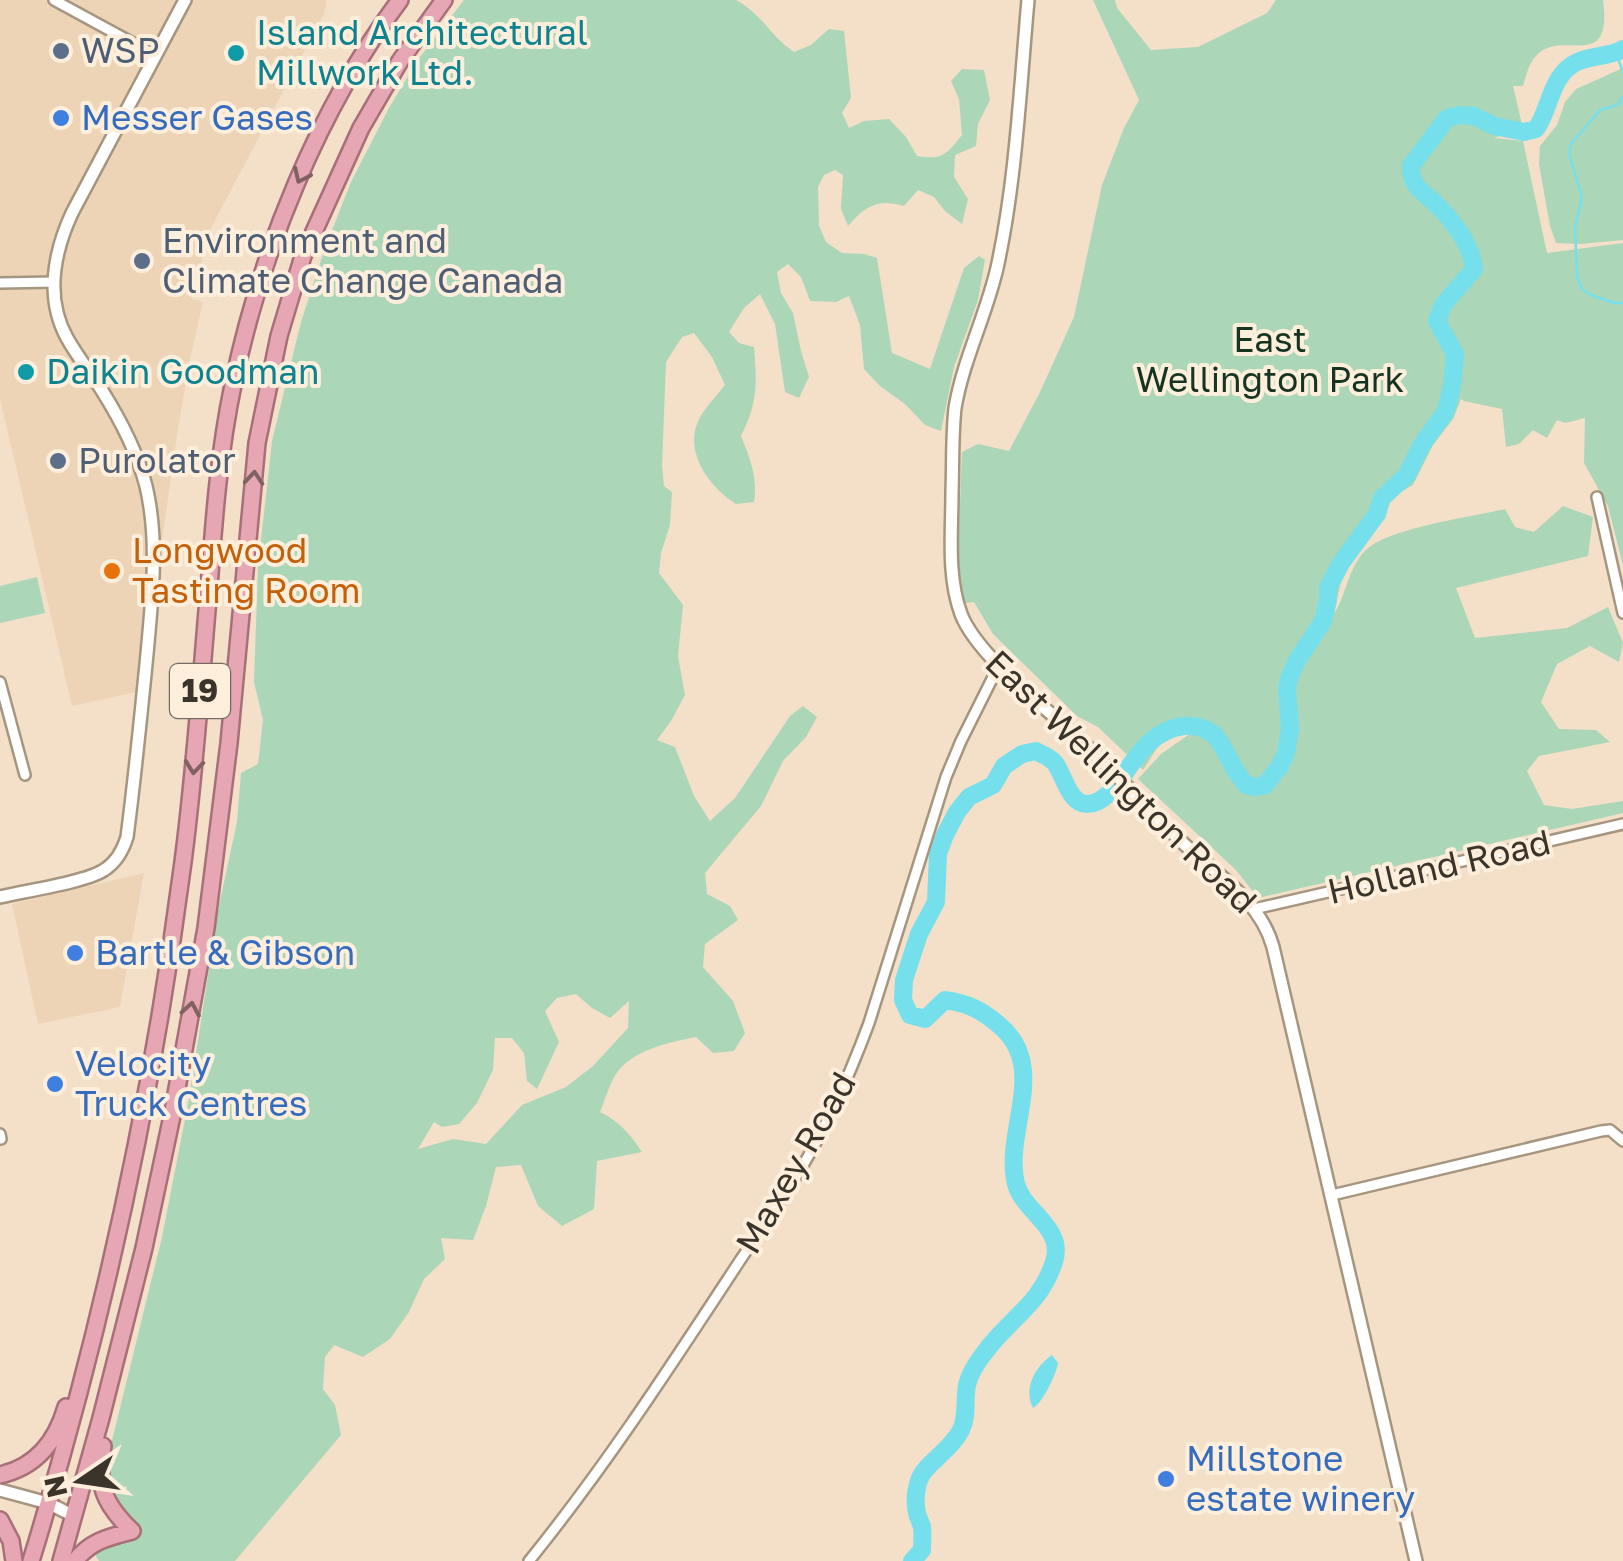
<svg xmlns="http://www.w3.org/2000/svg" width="1623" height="1561" viewBox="0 0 1623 1561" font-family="'Golos Text',sans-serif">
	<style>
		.built { fill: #edd4b7 }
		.green { fill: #abd6b8; fill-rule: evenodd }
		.water { fill: #76dfec }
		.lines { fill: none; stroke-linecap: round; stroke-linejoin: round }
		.stream { stroke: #76dfec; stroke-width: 2.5 }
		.river { stroke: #76dfec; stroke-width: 18 }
		.minor-casing { stroke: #a6957f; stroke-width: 14 }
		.tertiary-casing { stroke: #a6957f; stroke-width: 16 }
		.trunk-casing { stroke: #a77078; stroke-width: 20 }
		.minor { stroke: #fff; stroke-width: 9 }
		.tertiary { stroke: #fff; stroke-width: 11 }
		.trunk { stroke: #e7a6b4; stroke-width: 15 }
		.oneway { stroke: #806262 }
		.service-dot { fill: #5c6f8a; stroke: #feeedc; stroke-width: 4 }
		.culture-dot { fill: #0f9aa8; stroke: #feeedc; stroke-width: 4 }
		.shop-dot { fill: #3f7fe0; stroke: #feeedc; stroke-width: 4 }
		.food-dot { fill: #e8710a; stroke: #feeedc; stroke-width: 4 }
		.labels { text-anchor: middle; stroke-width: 8; stroke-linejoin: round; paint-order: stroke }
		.shield { fill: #feeedc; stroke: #766c60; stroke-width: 2.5 }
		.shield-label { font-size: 32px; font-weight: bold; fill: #3b342b }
		.culture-label { font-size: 35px; fill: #0d838f; stroke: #feeedc; text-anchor: start }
		.service-label { font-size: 35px; fill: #4e5e75; stroke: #feeedc; text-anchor: start }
		.shop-label { font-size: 35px; fill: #366cbe; stroke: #feeedc; text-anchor: start }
		.park-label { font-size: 35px; fill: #153522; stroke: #feeedc }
		.food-label { font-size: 35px; fill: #c56008; stroke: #feeedc; text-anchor: start }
		.street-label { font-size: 35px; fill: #3b342b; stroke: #feeedc }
	</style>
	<rect width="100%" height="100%" fill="#f4e0c9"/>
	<path class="built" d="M0,0H326L325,12L211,228L192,299L203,302L189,364L178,429L150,625L145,690L72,706L0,399Z
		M144,873L120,1007L38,1024L12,904Z"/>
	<path class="green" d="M464,0H736C762,14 770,36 794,52L811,45L829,29L844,31L851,98L842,113L849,128L864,121L889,119L906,137L917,156C943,160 946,155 962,135L959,99L951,81L962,69L984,70L990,100L978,124L976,146L955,155L954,177L968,199L962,224L945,211L934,197L918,190L904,206C878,198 865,206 848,226L841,209L843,175L835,170L824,175L818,187L819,226L826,242L842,253L864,254L877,258L892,353L930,369L964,268L979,256L985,260L978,300L954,367L941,431L925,425L905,404L880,386L864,369L860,325L849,296L836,302L810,301L801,277L788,264L777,272L781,293L793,313L801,351L809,377L799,398L785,392L775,324L760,294L744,308L729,332L739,343L754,347C757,384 758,402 741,436C750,458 758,478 754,502L736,504C712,489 685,455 697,424C702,410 716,397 725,385L712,357L694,333L682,337L666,362L662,466L664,486L672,492L670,525L661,553L659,573L683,605L678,656L685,695L671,721L657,740L675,747L694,796L710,821L735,798L790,716L803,706L817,717L806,737L783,761L761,806L705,873L707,894L730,906L738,920L705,944L703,967L733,1001L745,1033L734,1051L713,1053L696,1037C670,1042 632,1050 616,1074C609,1085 605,1100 600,1112C620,1122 630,1134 642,1152L597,1161L594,1209L562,1226L538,1206L521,1165L496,1167L486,1206L473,1240L441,1238L445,1259L424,1279L409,1312L390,1339L363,1357L334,1345L325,1357L323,1389L335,1405L341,1435L235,1561H99L93,1552L110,1544L120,1511L113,1495L126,1489L127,1486L110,1493L107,1485L108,1457L162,1237L189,1099L218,910L237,822L241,773L258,764L263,720L254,682L258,567L272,441L301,322L325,248L351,182L389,108L417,61ZM576,994L592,1008L610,1018L629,1001L628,1028L593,1066L566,1087L522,1105L486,1144L453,1139L418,1149L434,1122L442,1127L459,1124L477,1103L493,1070L495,1038H512L524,1053L527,1081L537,1089L559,1042L545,1011L557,998Z
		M1093,0H1115L1117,8L1151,50L1198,47L1267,13L1276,0H1603C1613,75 1561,27 1536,56C1529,63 1526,76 1523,86H1513L1523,129L1494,138L1523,141L1547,253L1623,243V565L1608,506L1584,463L1585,418L1565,423L1557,420L1547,438L1533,430L1519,444L1506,447L1502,409L1464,401L1461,399L1453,419L1433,445L1413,485L1387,500L1378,510L1365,545L1342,576L1334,614C1345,598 1348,569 1364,552C1385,528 1472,517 1505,509L1515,527L1534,532L1563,506L1593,517L1588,556L1456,588L1475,638L1567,628L1608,607L1623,643L1619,662L1590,646L1557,664L1541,702L1559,729L1596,730L1610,742L1539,756L1527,771L1544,805L1572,809L1623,801V813L1258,898L1236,870L1138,779L1161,754L1200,727L1164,737L1143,770L1098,727L1077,716L993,634L974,602L964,603L958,557L962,452L978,444L1009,451L1040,392L1074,317L1102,185L1124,128L1139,100Z
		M1623,68V240L1581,244L1556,243L1550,226L1539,164L1540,146L1557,125L1565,102L1576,89Z
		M37,577L45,613L0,623V586Z"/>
	<path class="water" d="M1052,1355L1058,1363C1056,1375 1043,1402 1033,1408C1023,1388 1035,1367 1052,1355Z"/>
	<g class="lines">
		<path class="stream" d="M1616,53L1623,72
			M1623,97L1617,105L1600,110L1571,144L1569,153L1582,197L1575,228L1577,276L1582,289L1591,295L1614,303H1623"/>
		<path class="river" d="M912,1561L922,1550C922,1543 923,1535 922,1527C921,1523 918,1518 917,1513C914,1500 916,1480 925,1470C936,1457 953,1446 961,1430C968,1416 964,1400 967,1385C970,1372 977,1362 985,1352C1010,1318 1040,1305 1054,1262C1065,1227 1024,1213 1016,1184C1003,1131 1050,1067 999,1025C982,1010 967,1003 945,1000L925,1019L910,1015L903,1000L904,980L919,934L936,902L938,854L945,835L957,812L969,797L993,785L1004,766L1022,754L1036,751C1043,755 1050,757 1055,763C1064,775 1069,804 1087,804C1122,804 1131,732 1184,726C1194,725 1205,728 1213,734C1223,743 1226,755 1233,766C1236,773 1242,779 1246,785L1256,787L1265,785L1280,766L1286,753L1290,729L1287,688L1290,676L1296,662L1323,621L1328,600V588L1341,563L1377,514L1382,498L1407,475L1421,446L1446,411L1452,386L1455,354L1437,321L1443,305L1474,269C1471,244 1455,223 1437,205C1424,192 1410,187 1411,166L1447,118L1460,115L1474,116L1494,126L1524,132L1536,129C1551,108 1550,75 1577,62C1592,55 1610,57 1623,49"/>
		<defs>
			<path id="minor" d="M54,0L155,55
				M0,283L54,282
				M1597,497L1623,613
				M0,682L25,775
				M1254,909L1623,824
				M0,1134L1,1139
				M1332,1195L1601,1131L1610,1130L1623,1141
				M529,1561C606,1466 672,1364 739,1262C757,1235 777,1208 794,1180C825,1131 849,1077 869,1023L946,777L961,741L999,665"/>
			<path id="tertiary" d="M1028,0C1020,89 1016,181 997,268C986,316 963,360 955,408C952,436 953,464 952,492C952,533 947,576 961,614C977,656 1048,709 1081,741C1117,774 1149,811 1184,844C1217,875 1260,900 1273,947L1416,1561
				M0,897C25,891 86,882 104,870C117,862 123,850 127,837C135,776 141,715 147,654C152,598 159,541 146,486C137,451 120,419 101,389C90,372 77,356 67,338C45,298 54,252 72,213L185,0
				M0,1490L48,1503L74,1516"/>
			<path id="trunk" d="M103,1446C96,1485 104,1504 132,1531
				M0,1475C36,1467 56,1442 66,1407
				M0,1520L11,1541L14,1561
				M31,1561C101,1333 152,1099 183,862C195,771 201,679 209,587C214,520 219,451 233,385C260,254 319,107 400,0
				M61,1561L101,1418L144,1248L172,1116L206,928L229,743L257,443L279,336L303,256L361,128L400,61L444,0
				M75,1561C90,1541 109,1537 132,1531"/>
		</defs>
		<use href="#minor" class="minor-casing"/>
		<use href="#tertiary" class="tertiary-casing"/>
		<use href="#trunk" class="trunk-casing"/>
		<use href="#minor" class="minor"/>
		<use href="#tertiary" class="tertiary"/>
		<use href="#trunk" class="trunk"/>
	</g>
	<defs><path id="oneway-chevron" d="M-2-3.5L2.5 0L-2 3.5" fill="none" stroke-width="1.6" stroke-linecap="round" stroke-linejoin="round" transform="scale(2.5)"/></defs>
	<g class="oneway">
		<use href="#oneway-chevron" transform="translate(301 176) rotate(115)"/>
		<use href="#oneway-chevron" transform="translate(254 478) rotate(-85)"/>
		<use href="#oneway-chevron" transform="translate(194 767) rotate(96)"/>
		<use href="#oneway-chevron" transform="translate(191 1009) rotate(-80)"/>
	</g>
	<g class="service-dot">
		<circle cx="61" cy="51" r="10"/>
		<circle cx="142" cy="261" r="10"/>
		<circle cx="58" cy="461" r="10"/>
	</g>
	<g class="culture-dot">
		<circle cx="236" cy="53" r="10"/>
		<circle cx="26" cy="372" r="10"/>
	</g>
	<g class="shop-dot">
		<circle cx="61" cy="118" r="10"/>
		<circle cx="75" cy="953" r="10"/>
		<circle cx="55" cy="1084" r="10"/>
		<circle cx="1166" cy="1479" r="10"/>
	</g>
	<circle class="food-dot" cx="112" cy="571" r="10"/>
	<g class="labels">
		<rect class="shield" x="170" y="664" width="60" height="54" rx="8"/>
		<g class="shield-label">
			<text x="200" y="702">19</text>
		</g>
		<g class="culture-label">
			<text x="256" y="45">Island Architectural<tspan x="256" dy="40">Millwork Ltd.</tspan></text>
			<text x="46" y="384">Daikin Goodman</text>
		</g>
		<g class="service-label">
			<text x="81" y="63">WSP</text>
			<text x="162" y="253">Environment and<tspan x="162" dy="40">Climate Change Canada</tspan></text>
			<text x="78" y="473">Purolator</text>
		</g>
		<g class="shop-label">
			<text x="81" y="130">Messer Gases</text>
			<text x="95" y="965">Bartle &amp; Gibson</text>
			<text x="75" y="1076">Velocity<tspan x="75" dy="40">Truck Centres</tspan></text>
			<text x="1186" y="1471">Millstone<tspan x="1186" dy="40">estate winery</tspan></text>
		</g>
		<g class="park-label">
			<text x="1270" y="352">East<tspan x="1270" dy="40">Wellington Park</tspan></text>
		</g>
		<g class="food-label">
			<text x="132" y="563">Longwood<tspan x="132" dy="40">Tasting Room</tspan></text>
		</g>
		<g class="street-label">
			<text transform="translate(1121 782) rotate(44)" y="12">East Wellington Road</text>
			<text transform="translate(1439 867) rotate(-13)" y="12">Holland Road</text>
			<text transform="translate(796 1163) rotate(-60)" y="12">Maxey Road</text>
		</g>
	</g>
	<g transform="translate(80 1481) rotate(257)" stroke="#feeedc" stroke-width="8" paint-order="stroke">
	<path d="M0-8L18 38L0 25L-18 38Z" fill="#3b342b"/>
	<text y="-15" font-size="28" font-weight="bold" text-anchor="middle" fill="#3b342b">N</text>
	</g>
</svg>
